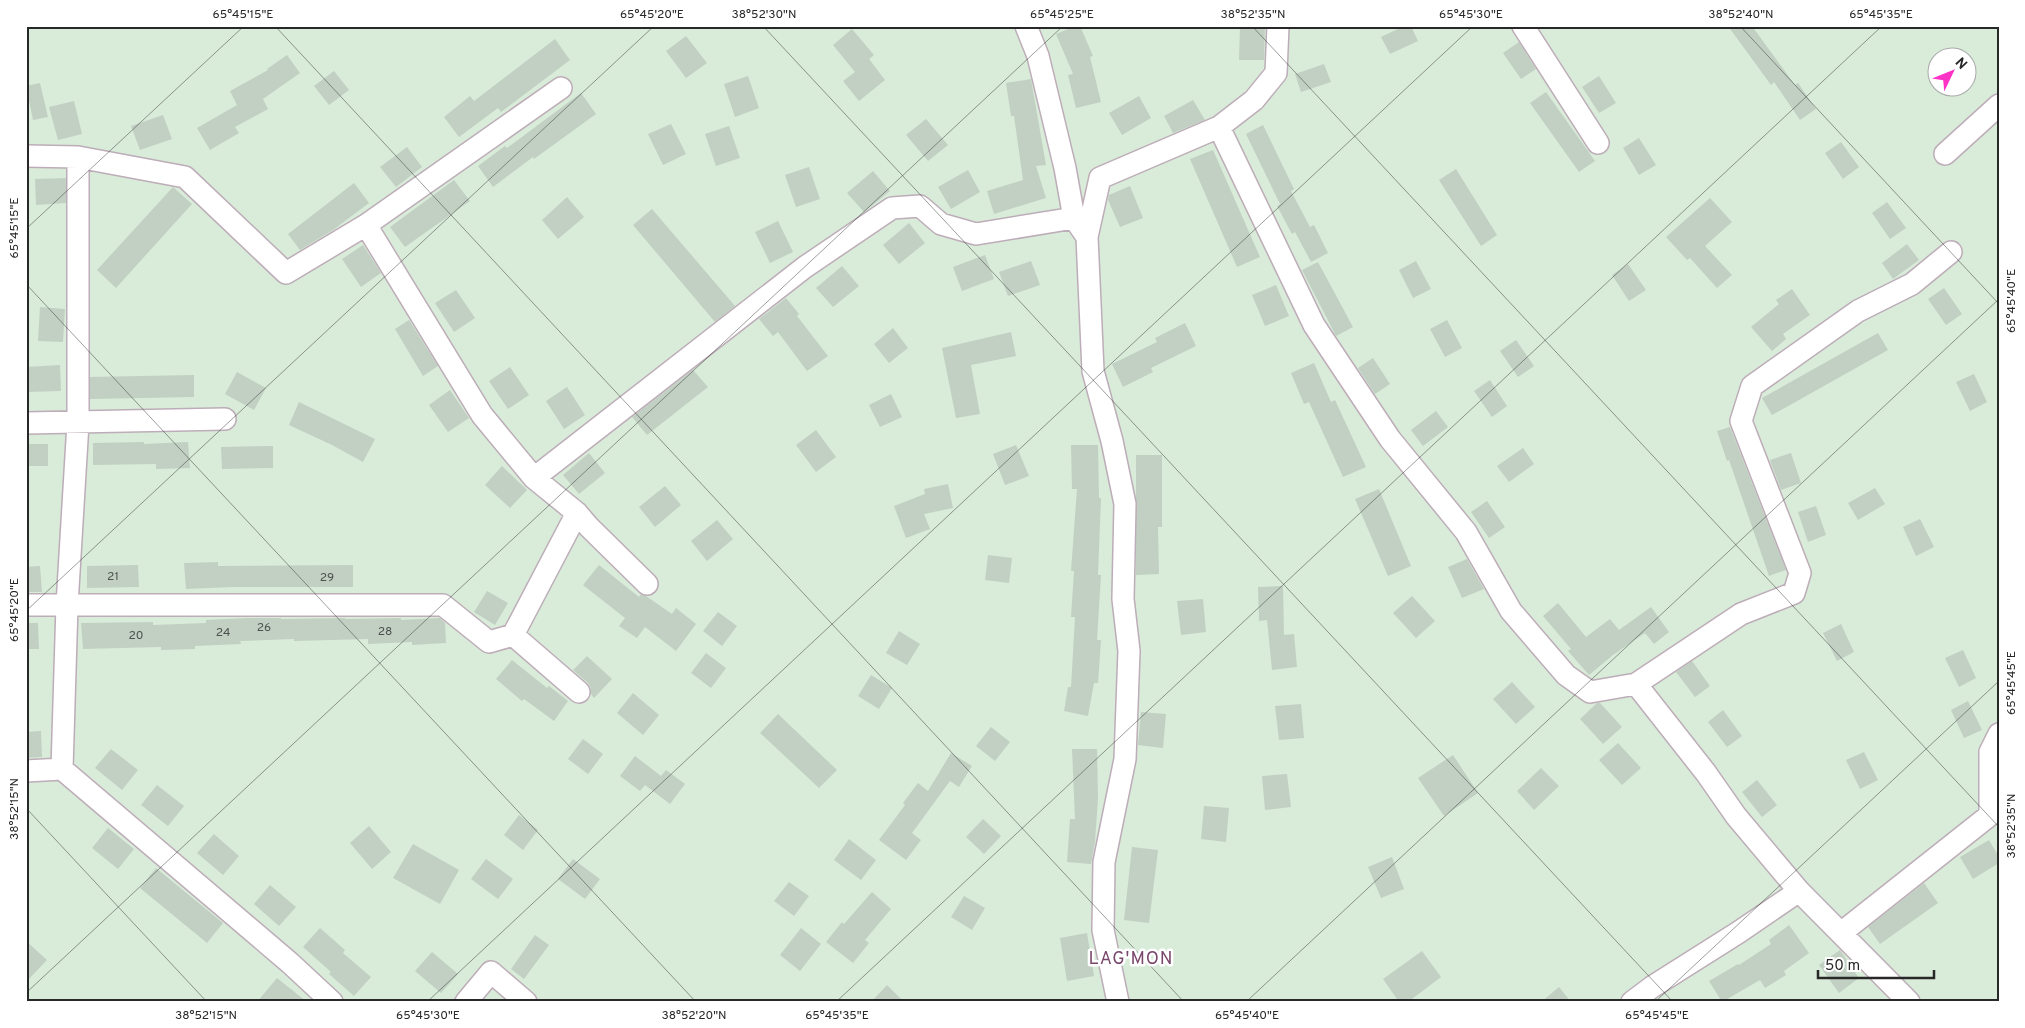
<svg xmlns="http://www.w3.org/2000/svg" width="2025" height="1028" viewBox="0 0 2025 1028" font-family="Overpass,sans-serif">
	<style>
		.building { fill: #c1d0c3 }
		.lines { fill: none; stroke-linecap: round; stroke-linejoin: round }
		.minor-casing { stroke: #bdadb8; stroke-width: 24 }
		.minor { stroke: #fff; stroke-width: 21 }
		.ticks { fill: none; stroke: #282828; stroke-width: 1; stroke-opacity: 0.45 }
		.labels { text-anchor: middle; stroke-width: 5; stroke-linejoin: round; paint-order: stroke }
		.number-label { font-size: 12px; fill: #4e524f }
		.quarter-label { font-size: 18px; letter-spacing: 1px; fill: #79476b; stroke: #fff }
		.neatline { fill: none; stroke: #282828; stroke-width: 2 }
		.ticks-label { font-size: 12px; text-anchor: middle; fill: #282828 }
	</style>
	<rect width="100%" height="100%" fill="#d9ebd9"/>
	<path class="building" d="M1075,26H1080L1093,56L1090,57L1101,102L1076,108L1068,75L1073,74L1056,34Z
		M1240,26H1265L1264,60H1239Z
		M1404,26H1411L1418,41L1390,54L1381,37Z
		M1728,26H1752L1795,85L1798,83L1816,109L1800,120L1774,82L1771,85Z
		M852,29L874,55L869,59L885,80L859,101L843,81L855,72L833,45Z
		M686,36L707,63L686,78L666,51Z
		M555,39L570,60L501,112L498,108L459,137L444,117L470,96L474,101Z
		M1519,42L1536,69L1521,79L1503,53Z
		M287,55L300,73L263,99L268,109L235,127L239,133L210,150L197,128L237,105L230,91L268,70L267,69Z
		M1324,64L1331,82L1301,92L1295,74Z
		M334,71L349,90L329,105L314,86Z
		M748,76L759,108L735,117L724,84Z
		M1599,76L1616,103L1599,113L1582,87Z
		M1031,79L1046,165L1036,166L1046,198L994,214L987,191L1023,180L1014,116H1011L1006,83Z
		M40,83L48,117L33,120L26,86Z
		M1546,92L1595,161L1579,172L1530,103Z
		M581,93L596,114L534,159L533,157L493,187L478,166L505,146L507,148Z
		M1139,96L1151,118L1122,135L1109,113Z
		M1193,100L1205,120L1173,133L1164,116Z
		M74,101L82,134L58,140L49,107Z
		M163,115L172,139L140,150L131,126Z
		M926,119L948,145L928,161L906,135Z
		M671,124L686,154L663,165L648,134Z
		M1263,125L1294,189L1291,191L1310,227L1314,225L1328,253L1311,262L1295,232L1292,234L1277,206L1280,204L1246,134Z
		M729,126L740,158L716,166L705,134Z
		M1639,138L1656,165L1639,175L1623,148Z
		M1841,142L1859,167L1843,179L1825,153Z
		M407,147L422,167L396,187L380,167Z
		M1213,150L1260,257L1237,267L1190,159Z
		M809,167L820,199L796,207L785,175Z
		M1456,169L1497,235L1481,246L1439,180Z
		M968,170L980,192L951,209L938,187Z
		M873,171L890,191L864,212L847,193Z
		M66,178V203L36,205L35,179Z
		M454,180L470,201L405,247L390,227Z
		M354,183L369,203L333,230L300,250L288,234Z
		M1130,186L1143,218L1120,227L1108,200L1109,195Z
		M173,187L192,204L116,288L97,270Z
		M567,197L584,217L558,239L542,220Z
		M1710,198L1732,222L1705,246L1732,275L1717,288L1690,258L1687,260L1666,237Z
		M1887,202L1906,228L1890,239L1872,213Z
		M652,209L735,306L715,322L633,225Z
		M778,221L793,252L770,263L755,232Z
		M909,223L925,243L899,264L883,245Z
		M1907,244L1919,260L1893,279L1882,263Z
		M363,245L381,273L361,287L342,259Z
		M985,255L994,279L962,291L953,267Z
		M1031,261L1040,285L1008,296L999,272Z
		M1416,261L1431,289L1413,298L1399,270Z
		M1318,262L1353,327L1336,336L1302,270Z
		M1628,264L1646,290L1629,301L1612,275Z
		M842,266L859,286L833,307L816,288Z
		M1276,285L1289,316L1265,326L1252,295Z
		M1944,288L1962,314L1946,325L1928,299Z
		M1792,289L1810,315L1783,334L1786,339L1772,351L1751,327L1779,304L1776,300Z
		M456,290L475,318L454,332L435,303Z
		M786,298L799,314L797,316L828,356L807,371L778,332L773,336L759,319Z
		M40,307L65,309L63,342L38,341Z
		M409,320L438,366L423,376L395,329Z
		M1447,320L1462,348L1445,357L1430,329Z
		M1185,323L1196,346L1151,368L1153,372L1123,387L1112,364L1157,342L1155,338Z
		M893,328L908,348L889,363L874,344Z
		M1011,332L1016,356L971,365L980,414L956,418L942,348Z
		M1878,333L1888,350L1772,415L1762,398Z
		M1516,340L1534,366L1518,377L1500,351Z
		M1373,358L1390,384L1375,394L1358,368Z
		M1314,363L1331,402L1335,400L1366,467L1343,477L1309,402L1304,404L1291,373Z
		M60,365L61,391L27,392L26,367Z
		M510,367L529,395L508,409L489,381Z
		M693,370L708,387L647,435L632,417Z
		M237,372L266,388L254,410L225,394Z
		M1974,374L1987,402L1970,411L1956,382Z
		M194,375V397L90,399V377Z
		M1490,380L1507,406L1492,417L1474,391Z
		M567,387L585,415L564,429L546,401Z
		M450,390L469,418L448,432L429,405Z
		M891,394L902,417L880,427L869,405Z
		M299,402L375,439L363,462L332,445L289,425Z
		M1436,411L1448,427L1423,446L1411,430Z
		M1730,427L1786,570L1769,576L1729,460L1727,461L1717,431Z
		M816,430L836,457L816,472L796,445Z
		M144,442V444L188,442L190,468L156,469V464L93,465V443Z
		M26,444H48V466H26Z
		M1016,445L1029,476L1005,485L993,454Z
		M1071,445H1098L1099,498H1101L1098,575H1101L1097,640H1101L1098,683H1094L1088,716L1064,711L1068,687H1071L1075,617H1071L1074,571H1071L1077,489H1072Z
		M273,446V468L222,469L221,447Z
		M1523,448L1534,464L1509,482L1497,466Z
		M589,453L605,473L579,494L563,475Z
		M1791,453L1801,483L1781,490L1770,460Z
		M1136,455H1162V527H1158L1159,574L1136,575Z
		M502,466L527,490L510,508L485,485Z
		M948,484L953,508L924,514L930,529L906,538L894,506L925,494L924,489Z
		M665,486L681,505L655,527L639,507Z
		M1875,488L1885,504L1858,520L1848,503Z
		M1379,489L1411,566L1388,576L1355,499Z
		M1487,501L1505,527L1489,538L1471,512Z
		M1816,506L1826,535L1808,542L1798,512Z
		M1920,519L1934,547L1916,556L1903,527Z
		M717,520L733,539L707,561L691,541Z
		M988,555L1012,558L1009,583L985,580Z
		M1467,559L1484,589L1462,598L1448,567Z
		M218,562V566L353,565V587H233L186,589L184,563Z
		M138,565L139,587L87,588V566Z
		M599,565L639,597L641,594L646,596L672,614L676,608L696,624L676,651L645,627L637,638L619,626L625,618L583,585Z
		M40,566L42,592H26V567Z
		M1283,586L1284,635L1294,634L1297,667L1272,670L1267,620L1259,621L1258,587Z
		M487,591L508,603L495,625L474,612Z
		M1412,596L1435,621L1416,638L1393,613Z
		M1203,599L1206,632L1181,635L1177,601Z
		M1558,603L1586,637L1610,619L1619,630L1651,607L1669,632L1654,644L1645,633L1613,655L1589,675L1568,651L1571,649L1543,616Z
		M718,612L737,626L722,646L703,631Z
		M247,618H281V619L345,618V619L401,618V620L440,618L445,623L446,643L412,645V642L368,644V639L294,641V639L240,641L241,644L195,646V649L161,650V647L83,649L81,623L153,622V625L206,623V620Z
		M26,623H38L39,649H26Z
		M1841,624L1854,652L1837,661L1823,633Z
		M899,631L920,644L907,665L886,653Z
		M1963,650L1976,678L1959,687L1945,658Z
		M706,653L726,668L711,688L691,673Z
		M587,656L612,679L594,698L591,694V688L588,683L573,670Z
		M512,660L547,688L549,686L568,701L554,721L524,699L522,701L496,679Z
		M1692,661L1710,686L1695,697L1676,672Z
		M871,675L892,688L879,709L858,696Z
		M1512,682L1535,707L1516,724L1493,699Z
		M633,693L659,715L643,735L617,713Z
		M1968,701L1982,730L1964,738L1951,710Z
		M1597,703H1600L1622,727L1603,744L1580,719Z
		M1301,704L1304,738L1279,740L1275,706Z
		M1723,710L1742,736L1727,747L1708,722Z
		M1141,712L1166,714L1163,748L1138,745Z
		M778,714L837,770L819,788L760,733Z
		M991,727L1010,742L995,761L976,746Z
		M41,731L42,757L26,758V732Z
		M583,739L603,754L588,774L568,759Z
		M1618,743L1641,768L1622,785L1599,760Z
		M111,749L138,770L122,790L95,768Z
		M1072,749H1097L1098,798L1095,842L1091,864L1067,862L1070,819H1075Z
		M1864,752L1878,780L1860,789L1846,760Z
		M951,753L972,766L959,787L950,781L912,833L921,840L906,860L879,840L905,805L903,803L918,783L928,791Z
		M1453,755L1478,793L1444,816L1418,778Z
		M635,756L661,776L666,770L685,784L670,804L645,785L640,791L620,776Z
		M1541,768L1559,786L1534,810L1517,791Z
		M1287,774L1291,807L1265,810L1262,776Z
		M1757,780L1777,805L1762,817L1742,792Z
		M157,785L184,806L168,826L141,805Z
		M1204,806L1229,808L1226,842L1201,839Z
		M519,815L538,830L523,850L504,835Z
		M983,819L1001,836L984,854L966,837Z
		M369,826L391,852L372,869L350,843Z
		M108,828L134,849L118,869L92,848Z
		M214,834L239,856L223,875L197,853Z
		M849,839L876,860L861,880L834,860Z
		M1989,840L1999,857V863L1973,879L1960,857Z
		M413,844L459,870L440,904L393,878Z
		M1132,847L1158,850L1149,923L1124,920Z
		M1392,857L1404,889L1381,898L1368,867Z
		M486,859L513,879L498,899L471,879Z
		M573,859L600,879L585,899L558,879Z
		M156,868L223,923L207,943L140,888Z
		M789,882L809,896L794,916L774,901Z
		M1924,883L1938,903L1880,944L1868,927Z
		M270,885L296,907L279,926L254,904Z
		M872,892L891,909L865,940L869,943L853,963L826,942L842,922L844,924Z
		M964,896L985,908L972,930L951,917Z
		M1789,925L1809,953L1784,971L1786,975L1765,988L1760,980L1722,1002L1709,981L1738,964L1739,965L1771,944L1769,940Z
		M320,928L345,950L343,953L371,977L354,996L329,974L331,972L303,947Z
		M801,928L821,944L800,971L780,955Z
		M1087,933L1094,976L1067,981L1060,938Z
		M535,935L549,945L524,979L511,969Z
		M26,941L47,960L26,982Z
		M1840,950L1859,978L1839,993L1819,965Z
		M1422,951L1441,977L1408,1002H1399L1383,979Z
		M432,952L458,974L441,993L415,971Z
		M277,978L307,1002H257Z
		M887,985L904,1002H871Z
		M1559,987L1571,1002H1541Z"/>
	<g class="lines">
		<defs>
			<path id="minor" d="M1026,26L1038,56L1065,168L1074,218L1087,237L1093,371L1112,441L1125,504L1123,599L1129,651L1125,759L1104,862L1103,930L1118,1002
				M1523,26L1598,143
				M1219,127L1314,325L1390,439L1466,532L1511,611L1566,675L1590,692L1636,684L1706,773L1736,816L1799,891L1909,1002
				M1945,154L1999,105
				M26,156L78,157L185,177L286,273L366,225L561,88
				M366,225L482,415L534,478L577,513L589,527L647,584
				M1087,237L1100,178L1219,127L1254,100L1276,73L1278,26
				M26,423L225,419
				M534,478L805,267L892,208L920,206L941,224L976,234L1074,218
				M26,605H443L489,642L513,635L579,692
				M513,635L577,513
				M1636,684L1741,614L1794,593L1800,573L1741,421L1752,386L1858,311L1912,284L1951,252
				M62,769L67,605L78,423V157
				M26,771L62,769L290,963L332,1002
				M1841,933L1990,815V752L1999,734
				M466,1002L491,972L526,1002
				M1632,1002L1652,987L1739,932L1799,891"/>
		</defs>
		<use href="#minor" class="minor-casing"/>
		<use href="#minor" class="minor"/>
	</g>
	<path class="ticks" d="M275,26L1184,1002M763,26L1673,1002M1252,26L1999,827M1740,26L1999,304M26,229L244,26M26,284L696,1002M26,611L654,26M26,808L207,1002M26,993L1063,26M427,1002L1473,26M836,1002L1882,26M1246,1002L1999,299M1655,1002L1999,681"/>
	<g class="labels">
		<g class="number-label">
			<text x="113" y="580">21</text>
			<text x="327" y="581">29</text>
			<text x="264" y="631">26</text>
			<text x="385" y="635">28</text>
			<text x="223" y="636">24</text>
			<text x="136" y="639">20</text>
		</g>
		<g class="quarter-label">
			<text x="1131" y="964">LAG'MON</text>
		</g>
	</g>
	<rect width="2025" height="1028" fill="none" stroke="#ffffff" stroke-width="55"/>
	<g transform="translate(1952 72) rotate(47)"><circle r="24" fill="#ffffff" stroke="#a9a9a9"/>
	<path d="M0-4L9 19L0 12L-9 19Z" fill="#ff32c6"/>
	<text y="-8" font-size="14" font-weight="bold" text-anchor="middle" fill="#282828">N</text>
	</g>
	<path d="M1818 970v8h116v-8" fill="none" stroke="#282828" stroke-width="2.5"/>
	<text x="1825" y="970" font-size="15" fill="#282828" stroke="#ffffff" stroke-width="4" paint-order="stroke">50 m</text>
	<rect x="28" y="28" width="1970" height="972" class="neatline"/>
	<g class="ticks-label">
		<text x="243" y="18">65°45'15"E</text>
		<text x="652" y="18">65°45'20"E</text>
		<text x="764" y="18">38°52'30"N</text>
		<text x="1062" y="18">65°45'25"E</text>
		<text x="1253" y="18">38°52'35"N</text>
		<text x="1471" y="18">65°45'30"E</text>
		<text x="1741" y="18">38°52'40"N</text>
		<text x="1881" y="18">65°45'35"E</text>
		<text transform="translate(14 228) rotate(-90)" y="4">65°45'15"E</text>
		<text transform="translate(2011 301) rotate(-90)" y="4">65°45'40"E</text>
		<text transform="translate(14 610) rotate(-90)" y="4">65°45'20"E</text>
		<text transform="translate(2011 683) rotate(-90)" y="4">65°45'45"E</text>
		<text transform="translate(14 809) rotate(-90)" y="4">38°52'15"N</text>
		<text transform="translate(2011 826) rotate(-90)" y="4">38°52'35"N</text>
		<text x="206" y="1019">38°52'15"N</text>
		<text x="428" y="1019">65°45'30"E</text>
		<text x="694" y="1019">38°52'20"N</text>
		<text x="837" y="1019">65°45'35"E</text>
		<text x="1247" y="1019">65°45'40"E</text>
		<text x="1657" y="1019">65°45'45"E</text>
	</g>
</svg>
